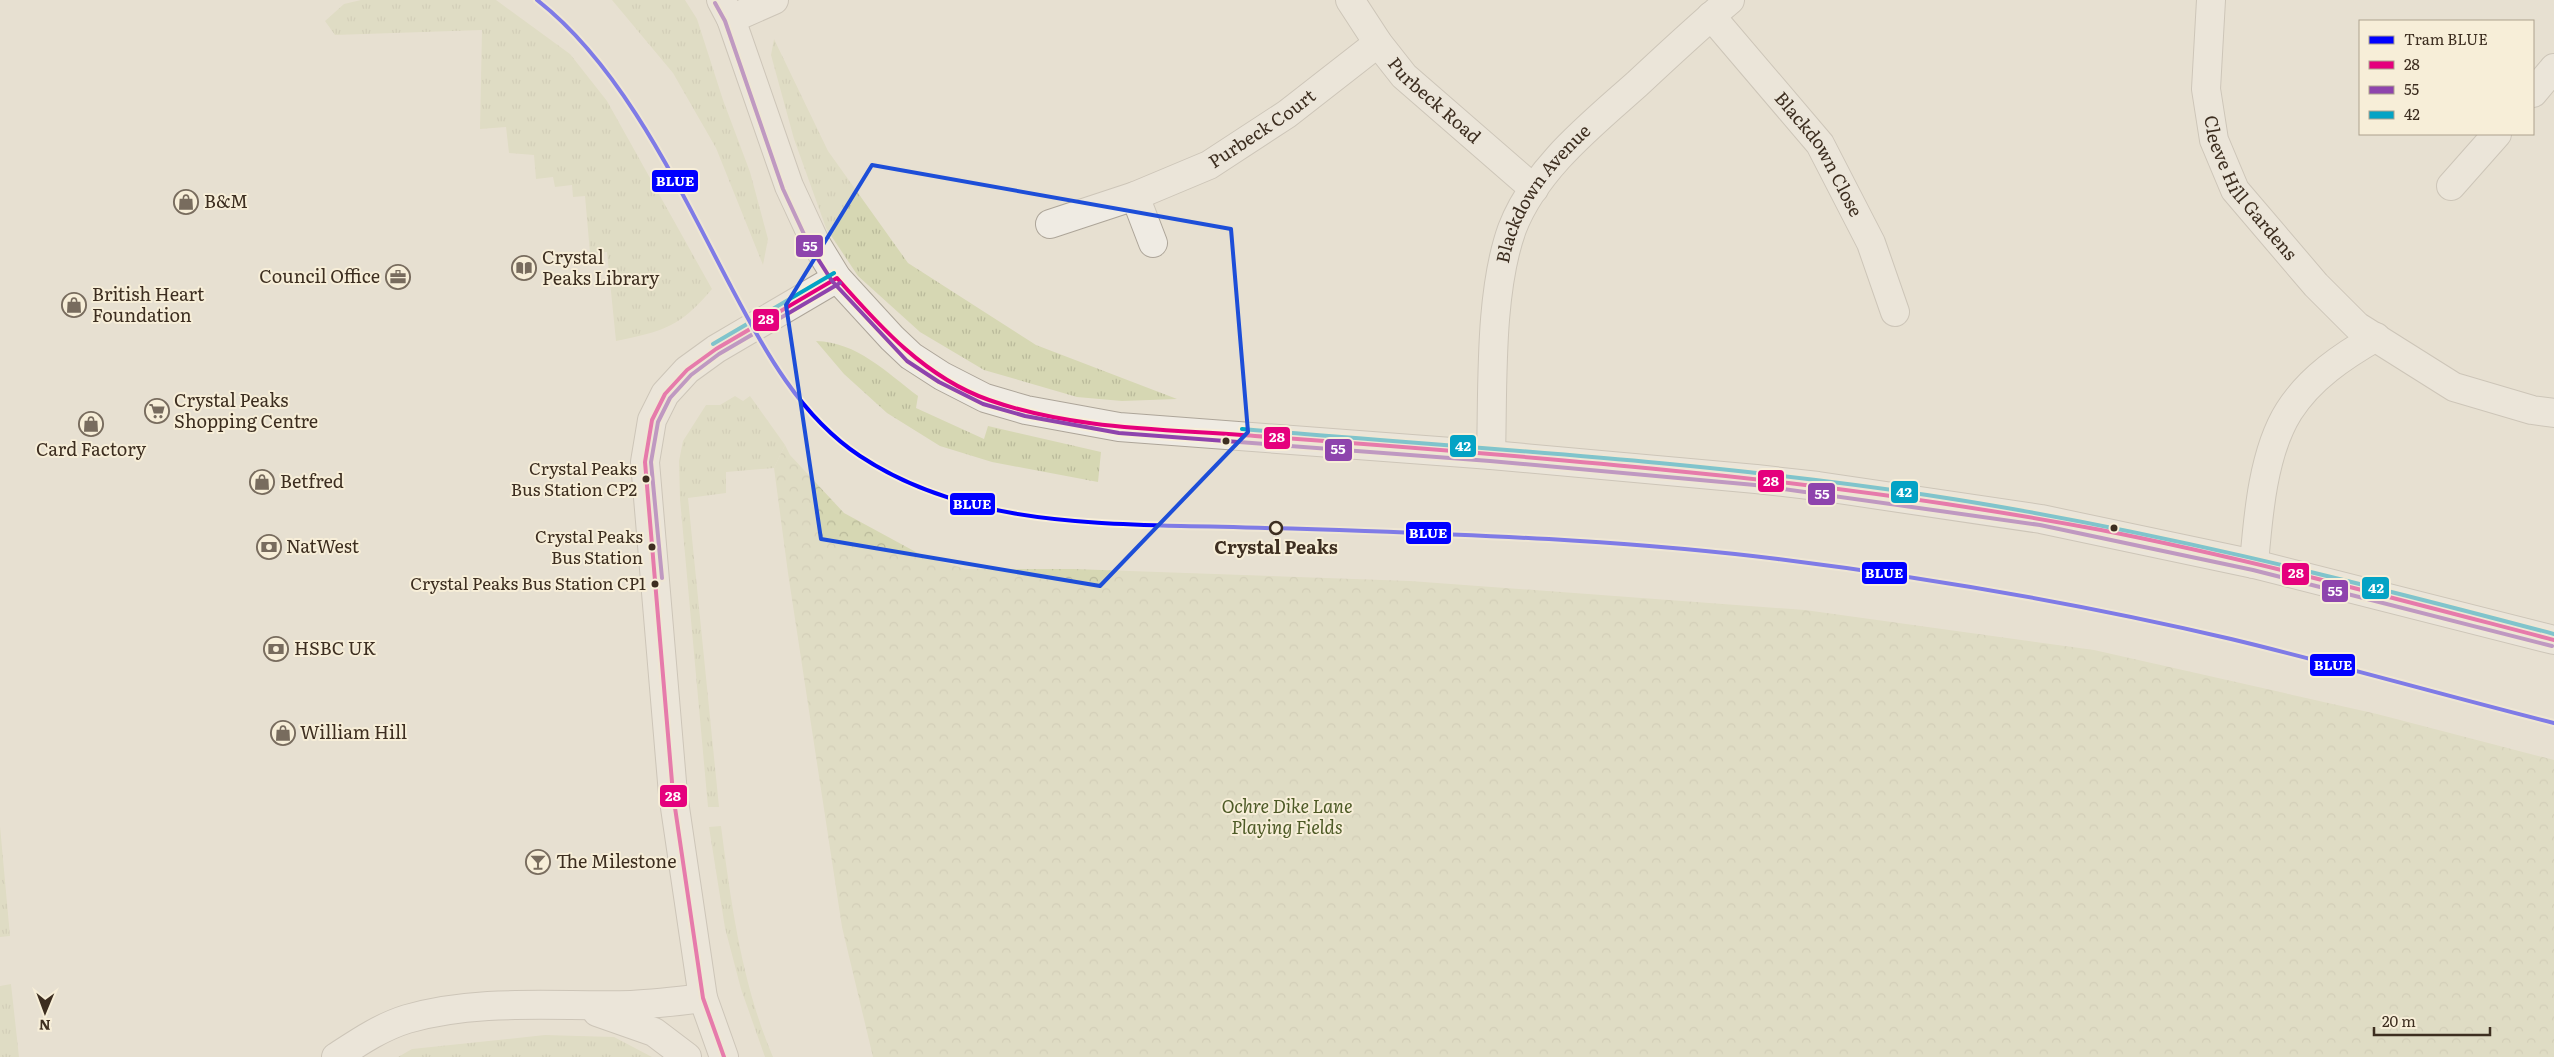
<svg xmlns="http://www.w3.org/2000/svg" width="2554" height="1057" viewBox="0 0 2554 1057" font-family="Literata,serif">
	<style>
		.grass { fill: url(#grass-tufts) }
		.forest { fill: url(#forest-crowns) }
		.lines { fill: none; stroke-linecap: round; stroke-linejoin: round }
		.street-casing { stroke: #ada599; stroke-width: 30 }
		.street { stroke: #efebe3; stroke-width: 28 }
		.bus-1-casing { stroke: #f7eed8; stroke-width: 8 }
		.bus-2-casing { stroke: #f7eed8; stroke-width: 8 }
		.bus-3-casing { stroke: #f7eed8; stroke-width: 8 }
		.bus-1 { stroke: #e5007d; stroke-width: 4 }
		.bus-2 { stroke: #8e44ad; stroke-width: 4 }
		.bus-3 { stroke: #03a3c5; stroke-width: 4 }
		.tram-1-casing { stroke: #f7eed8; stroke-width: 8 }
		.tram-1 { stroke: #00f; stroke-width: 4 }
		.marked { fill: none; stroke: #1d4ed8; stroke-width: 4; stroke-linejoin: round }
		.bus-dot { fill: #3d2e20; stroke: #f7eed8; stroke-width: 2 }
		.stop-dot { fill: #f7eed8; stroke: #3d2e20; stroke-width: 2.5 }
		.labels { text-anchor: middle; stroke-width: 4; stroke-linejoin: round; paint-order: stroke }
		.bus-label { font-size: 17px; fill: #3d2e20; stroke: #f7eed8; text-anchor: end }
		.street-label { font-size: 18px; fill: #3d2e20; stroke: #f7eed8 }
		.poi-label { font-size: 18px; fill: #3d2e20; stroke: #f7eed8; text-anchor: start }
		.stop-label { font-size: 18px; font-weight: bold; fill: #3d2e20; stroke: #f7eed8 }
		.park-label { font-size: 18px; font-style: italic; fill: #4d5a26; stroke: #f7eed8 }
		.line-badge { stroke: #f7eed8; stroke-width: 2 }
		.badge-label { font-size: 14px; text-anchor: middle; font-weight: bold; fill: #fff }
	</style>
	<defs>
		<pattern id="grass-tufts" width="24" height="20" patternUnits="userSpaceOnUse" patternTransform="scale(1.25)"><rect width="24" height="20" fill="#d6d7b3"/><path d="M3 7l-1-3M5 7V3M7 7l1-3M15 17l-1-3M17 17v-4M19 17l1-3" fill="none" stroke="#b9b99a"/></pattern>
		<pattern id="forest-crowns" width="20" height="18" patternUnits="userSpaceOnUse" patternTransform="scale(1.25)"><rect width="20" height="18" fill="#d6d7b3"/><path d="M2 6a3 3 0 1 1 6 0M12 15a3 3 0 1 1 6 0" fill="none" stroke="#b9b99a"/></pattern>
	</defs>
	<rect width="100%" height="100%" fill="#e7e0d1"/>
	<path class="grass" d="M361,0H496L570,54L607,101L712,289C680,327 664,331 616,341L607,252L590,253L585,196L573,197L572,185L555,187L553,177L536,179L534,155L509,153L506,127L480,129L482,30L335,35L325,21L344,4Z
		M612,0H685L697,19L723,100L750,172L768,239L763,265L716,148L673,73Z
		M774,39L828,151L908,263L1036,345L1177,399L1122,401L1077,397L984,370L920,332L858,276L826,228L794,139L771,55Z
		M816,341C857,342 886,372 918,396L916,408L984,439L988,426L1101,452L1098,482L992,462L940,446L887,413L844,374Z
		M735,396L743,401L750,396L785,445L774,468L726,472V493L688,498L719,807H708L680,499L679,461L683,441L706,405H720Z
		M0,826L10,936L0,937Z
		M721,826C731,903 742,985 773,1057H765L741,989L725,928L709,827Z
		M11,984L19,1057H0V986Z
		M545,1035L614,1037L652,1057H398L412,1049Z"/>
	<path class="forest" d="M785,445L790,455L844,513L925,557L966,569H1073L1410,581L1805,610L2094,650L2377,714L2554,760V1057H873L842,927L788,573L774,468Z"/>
	<g class="lines">
		<defs>
			<g id="street">
				<path d="M721,0L731,19L789,186L815,242L837,278L892,338L911,356L942,376L985,398L1026,410L1119,427L1491,455L1756,479L1818,486L2041,519L2254,564L2554,640"/>
				<path id="s1" d="M1350,0L1378,43L1404,76L1534,189"/>
				<path id="s2" d="M2211,0L2206,89L2214,140L2235,190L2316,285L2357,326L2454,387L2532,410L2554,413"/>
				<path id="s3" d="M1711,16L1820,144L1871,243L1895,312"/>
				<path d="M731,19L774,0"/>
				<path d="M2533,93L2554,68"/>
				<path d="M2451,186L2497,134"/>
				<path d="M1135,196L1153,243"/>
				<path id="s4" d="M1050,224L1135,196L1209,165L1287,114L1378,43"/>
				<path id="s5" d="M1491,455C1493,387 1489,293 1512,229C1535,169 1591,125 1637,84C1668,55 1698,27 1730,0"/>
				<path d="M2254,564C2258,516 2263,452 2289,411C2310,378 2343,356 2376,337"/>
				<path d="M597,1012L654,1032L687,1057"/>
				<path d="M336,1057C359,1042 381,1027 407,1019C479,998 557,1007 631,1005C655,1004 679,1001 703,998"/>
				<path d="M724,1057L703,998L673,794L645,462L652,420L665,394L687,370L716,349L837,278"/>
			</g>
		</defs>
		<use href="#street" class="street-casing"/>
		<use href="#street" class="street"/>
		<defs>
			<path id="bus-1" d="M724,1057L703,998L673,794L645,462L652,420L665,394L687,370L716,349L837,278C880,327 926,378 989,400C1074,430 1166,429 1255,436C1392,446 1529,456 1666,470C1812,484 1957,503 2101,530C2254,560 2404,601 2554,640"/>
			<path id="bus-2" d="M715,3L725,21L783,189L809,245L832,281L907,361L939,382L983,404L1025,416L1119,433L1490,461L1755,485L2040,525L2253,570L2552,646
				M662,578L651,462L658,422L670,398L691,375L719,354L840,283"/>
			<path id="bus-3" d="M713,344L834,273
				M1242,429C1470,448 1700,461 1927,495C2140,527 2346,579 2554,634"/>
		</defs>
		<use href="#bus-1" class="bus-1-casing"/>
		<use href="#bus-2" class="bus-2-casing"/>
		<use href="#bus-3" class="bus-3-casing"/>
		<use href="#bus-1" class="bus-1"/>
		<use href="#bus-2" class="bus-2"/>
		<use href="#bus-3" class="bus-3"/>
		<defs>
			<path id="tram-1" d="M537,0C623,67 679,188 729,283C763,347 798,415 860,456C955,519 1071,523 1181,526C1243,527 1304,529 1365,531C1503,536 1641,542 1778,559C1930,578 2082,604 2231,639C2339,665 2446,696 2554,723"/>
		</defs>
		<use href="#tram-1" class="tram-1-casing"/>
		<use href="#tram-1" class="tram-1"/>
	</g>
	<path d="M0 0H2554V1057H0ZM872,165L1231,229L1248,432L1100,586L821,539L786,305Z" fill="#e7e0d1" fill-opacity=".55" fill-rule="evenodd"/>
	<path class="marked" d="M872,165L1231,229L1248,432L1100,586L821,539L786,305Z"/>
	<defs>
		<symbol id="shop-ring" viewBox="-11 -11 22 22"><circle r="9.5" fill="#f7eed8" stroke="#786c5e" stroke-width="1.5"/><path d="M-5-2.5h2.3a2.7 3.5 0 0 1 5.4 0H5L5.5 6h-11ZM-1.5-2.5h3a1.5 2.3 0 0 0-3 0Z" fill="#786c5e"/></symbol>
		<symbol id="library-ring" viewBox="-11 -11 22 22"><circle r="9.5" fill="#f7eed8" stroke="#786c5e" stroke-width="1.5"/><path d="M-6-4Q-3-5.5-.7-3.5V5Q-3 3-6 4ZM6-4Q3-5.5 .7-3.5V5Q3 3 6 4Z" fill="#786c5e"/></symbol>
		<symbol id="office-ring" viewBox="-11 -11 22 22"><circle r="9.5" fill="#f7eed8" stroke="#786c5e" stroke-width="1.5"/><path d="M-6-3h4V-5.5h4V-3h4V5H-6ZM-1-4.5V-3h2v-1.5ZM-6 0V1H6V0Z" fill="#786c5e"/></symbol>
		<symbol id="supermarket-ring" viewBox="-11 -11 22 22"><circle r="9.5" fill="#f7eed8" stroke="#786c5e" stroke-width="1.5"/><path d="M-6-5.5h2.5l.6 2H6L4.5 2H-2.5L-4.4-4H-6ZM-1.5 3.2a1.3 1.3 0 1 0 .1 0ZM3 3.2a1.3 1.3 0 1 0 .1 0Z" fill="#786c5e"/></symbol>
		<symbol id="bank-ring" viewBox="-11 -11 22 22"><circle r="9.5" fill="#f7eed8" stroke="#786c5e" stroke-width="1.5"/><path d="M-6-4H6V4H-6ZM0-2.3a2.3 2.3 0 1 0 0 4.6a2.3 2.3 0 1 0 0-4.6Z" fill="#786c5e"/></symbol>
		<symbol id="bar-ring" viewBox="-11 -11 22 22"><circle r="9.5" fill="#f7eed8" stroke="#786c5e" stroke-width="1.5"/><path d="M-6-5H6L.8 .8V4.5H3.5V6h-7V4.5H-.8V.8Z" fill="#786c5e"/></symbol>
	</defs>
	<g fill-rule="evenodd">
		<use href="#shop-ring" x="172" y="188" width="28" height="28"/>
		<use href="#library-ring" x="510" y="254" width="28" height="28"/>
		<use href="#office-ring" x="384" y="263" width="28" height="28"/>
		<use href="#shop-ring" x="60" y="291" width="28" height="28"/>
		<use href="#supermarket-ring" x="143" y="397" width="28" height="28"/>
		<use href="#shop-ring" x="77" y="410" width="28" height="28"/>
		<use href="#shop-ring" x="248" y="468" width="28" height="28"/>
		<use href="#bank-ring" x="255" y="533" width="28" height="28"/>
		<use href="#bank-ring" x="262" y="635" width="28" height="28"/>
		<use href="#shop-ring" x="269" y="719" width="28" height="28"/>
		<use href="#bar-ring" x="524" y="848" width="28" height="28"/>
	</g>
	<g class="bus-dot">
		<circle cx="1226" cy="441" r="4.5"/>
		<circle cx="646" cy="479" r="4.5"/>
		<circle cx="2114" cy="528" r="4.5"/>
		<circle cx="652" cy="547" r="4.5"/>
		<circle cx="655" cy="584" r="4.5"/>
	</g>
	<circle class="stop-dot" cx="1276" cy="528" r="6"/>
	<g class="labels">
		<g class="bus-label">
			<text x="637" y="475">Crystal Peaks<tspan x="637" dy="21">Bus Station CP2</tspan></text>
			<text x="643" y="543">Crystal Peaks<tspan x="643" dy="21">Bus Station</tspan></text>
			<text x="646" y="590">Crystal Peaks Bus Station CP1</text>
		</g>
		<g class="street-label">
			<text dy="6" stroke="none"><textPath href="#s1" startOffset="132">Purbeck Road</textPath></text>
			<text dy="6" stroke="none"><textPath href="#s4" startOffset="234">Purbeck Court</textPath></text>
			<text dy="6" stroke="none"><textPath href="#s3" startOffset="176">Blackdown Close</textPath></text>
			<text dy="6" stroke="none"><textPath href="#s2" startOffset="200">Cleeve Hill Gardens</textPath></text>
			<text dy="6" stroke="none"><textPath href="#s5" startOffset="274">Blackdown Avenue</textPath></text>
		</g>
		<g class="poi-label">
			<text x="204" y="208">B&amp;M</text>
			<text x="542" y="264">Crystal<tspan x="542" dy="21">Peaks Library</tspan></text>
			<text x="380" y="283" text-anchor="end">Council Office</text>
			<text x="92" y="301">British Heart<tspan x="92" dy="21">Foundation</tspan></text>
			<text x="174" y="407">Crystal Peaks<tspan x="174" dy="21">Shopping Centre</tspan></text>
			<text x="91" y="456" text-anchor="middle">Card Factory</text>
			<text x="280" y="488">Betfred</text>
			<text x="286" y="553">NatWest</text>
			<text x="294" y="655">HSBC UK</text>
			<text x="300" y="739">William Hill</text>
			<text x="556" y="868">The Milestone</text>
		</g>
		<g class="stop-label">
			<text x="1276" y="554">Crystal Peaks</text>
		</g>
		<g class="park-label">
			<text x="1287" y="813">Ochre Dike Lane<tspan x="1287" dy="21">Playing Fields</tspan></text>
		</g>
	</g>
	<g class="line-badge">
		<rect x="651" y="169" width="48" height="24" rx="5" fill="#00f"/>
		<rect x="795" y="234" width="29" height="24" rx="5" fill="#8e44ad"/>
		<rect x="752" y="308" width="28" height="24" rx="5" fill="#e5007d"/>
		<rect x="1263" y="426" width="28" height="24" rx="5" fill="#e5007d"/>
		<rect x="1449" y="434" width="28" height="24" rx="5" fill="#03a3c5"/>
		<rect x="1324" y="438" width="29" height="24" rx="5" fill="#8e44ad"/>
		<rect x="1757" y="469" width="28" height="24" rx="5" fill="#e5007d"/>
		<rect x="1890" y="480" width="29" height="24" rx="5" fill="#03a3c5"/>
		<rect x="1807" y="482" width="29" height="24" rx="5" fill="#8e44ad"/>
		<rect x="949" y="492" width="47" height="24" rx="5" fill="#00f"/>
		<rect x="1405" y="521" width="47" height="24" rx="5" fill="#00f"/>
		<rect x="1861" y="561" width="47" height="24" rx="5" fill="#00f"/>
		<rect x="2281" y="562" width="29" height="24" rx="5" fill="#e5007d"/>
		<rect x="2361" y="576" width="29" height="24" rx="5" fill="#03a3c5"/>
		<rect x="2321" y="579" width="28" height="24" rx="5" fill="#8e44ad"/>
		<rect x="2309" y="653" width="47" height="24" rx="5" fill="#00f"/>
		<rect x="659" y="784" width="29" height="24" rx="5" fill="#e5007d"/>
	</g>
	<g class="badge-label">
		<text x="675" y="186">BLUE</text>
		<text x="810" y="251">55</text>
		<text x="766" y="324">28</text>
		<text x="1277" y="442">28</text>
		<text x="1463" y="451">42</text>
		<text x="1338" y="454">55</text>
		<text x="1771" y="486">28</text>
		<text x="1904" y="497">42</text>
		<text x="1822" y="499">55</text>
		<text x="972" y="509">BLUE</text>
		<text x="1428" y="538">BLUE</text>
		<text x="1884" y="578">BLUE</text>
		<text x="2296" y="578">28</text>
		<text x="2376" y="593">42</text>
		<text x="2335" y="596">55</text>
		<text x="2333" y="670">BLUE</text>
		<text x="673" y="801">28</text>
	</g>
	<rect x="2359" y="20" width="175" height="115" fill="#f7eed8" stroke="#ada18e"/>
	<rect x="2369" y="36" width="25" height="8" fill="#0000ff" stroke="#ada18e"/>
	<text x="2404" y="45" font-size="15" fill="#3d2e20">Tram BLUE</text>
	<rect x="2369" y="61" width="25" height="8" fill="#e5007d" stroke="#ada18e"/>
	<text x="2404" y="70" font-size="15" fill="#3d2e20">28</text>
	<rect x="2369" y="86" width="25" height="8" fill="#8e44ad" stroke="#ada18e"/>
	<text x="2404" y="95" font-size="15" fill="#3d2e20">55</text>
	<rect x="2369" y="111" width="25" height="8" fill="#03a3c5" stroke="#ada18e"/>
	<text x="2404" y="120" font-size="15" fill="#3d2e20">42</text>
	<g transform="translate(45 1012) rotate(181)" stroke="#f7eed8" stroke-width="4" paint-order="stroke">
	<path d="M0-4L9 19L0 12L-9 19Z" fill="#3d2e20"/>
	<text y="-8" font-size="14" font-weight="bold" text-anchor="middle" fill="#3d2e20">N</text>
	</g>
	<path d="M2374 1027v8h116v-8" fill="none" stroke="#3d2e20" stroke-width="2.5"/>
	<text x="2382" y="1027" font-size="15" fill="#3d2e20" stroke="#f7eed8" stroke-width="4" paint-order="stroke">20 m</text>
</svg>
